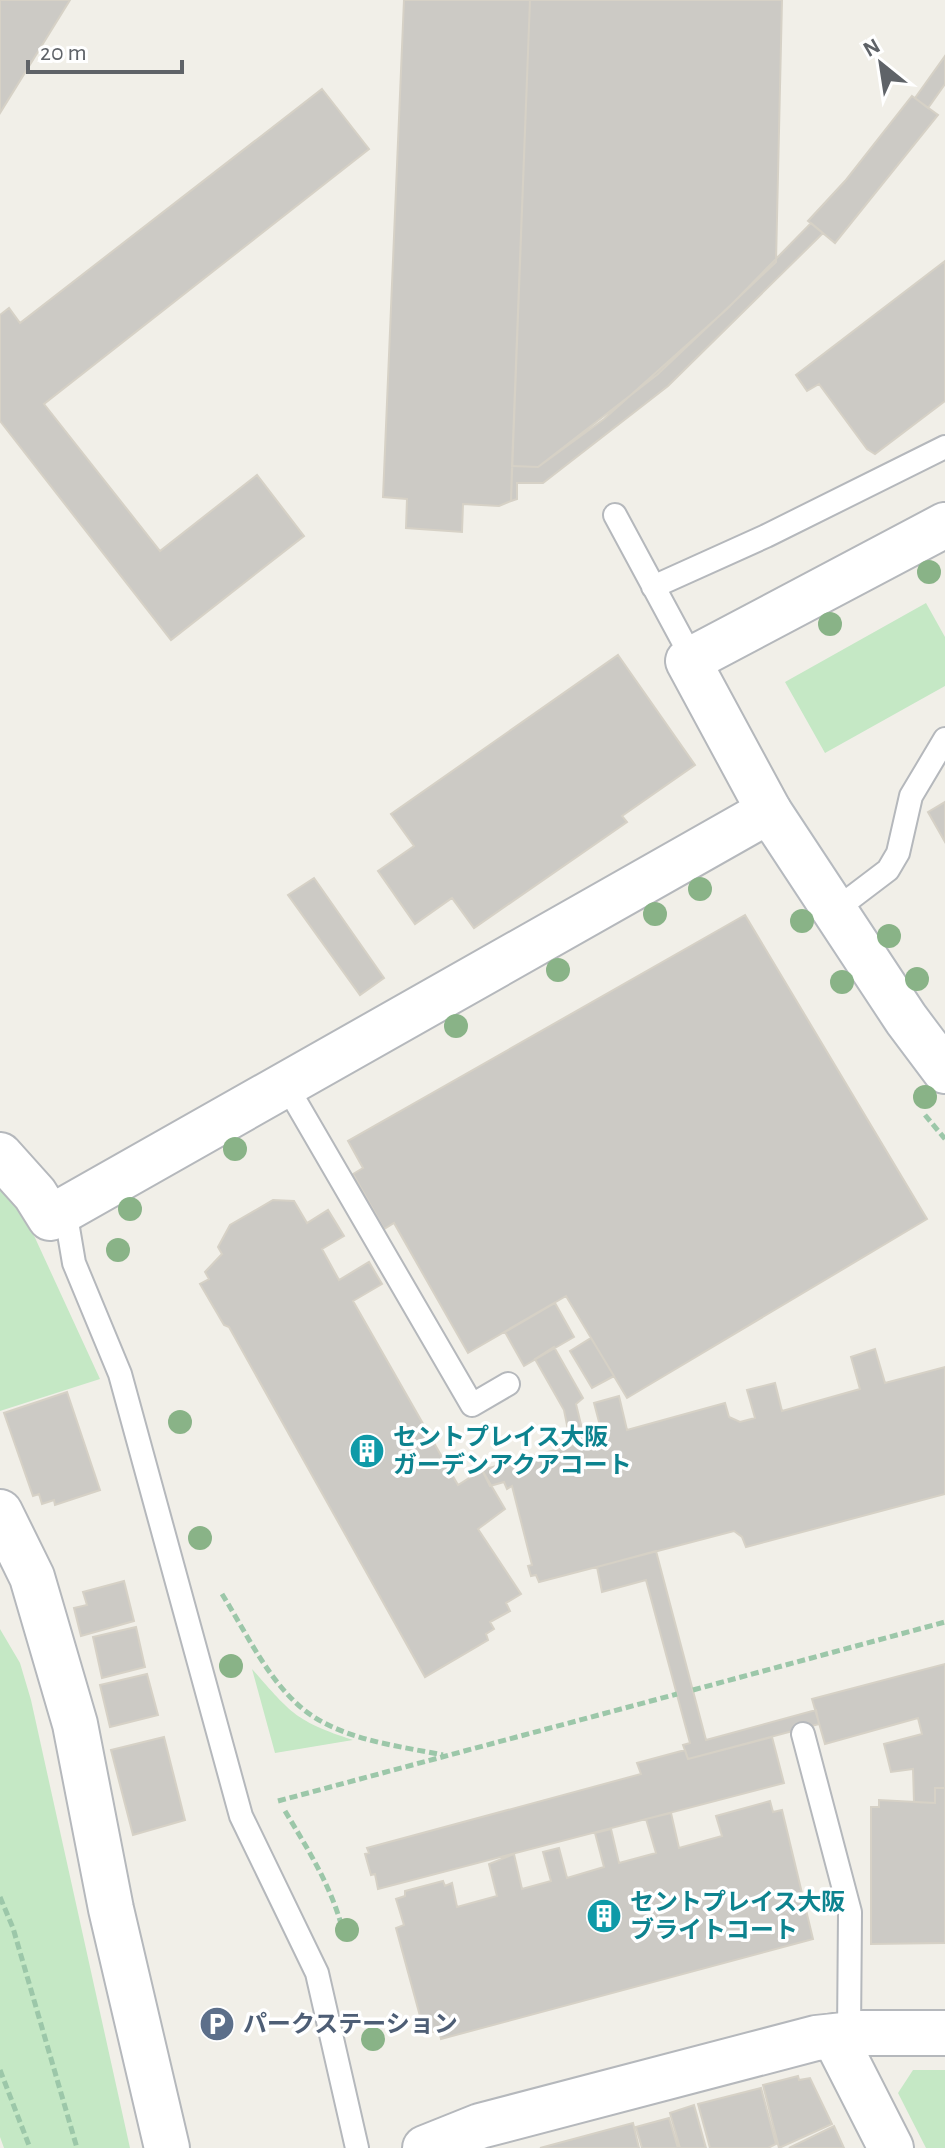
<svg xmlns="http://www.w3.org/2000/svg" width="945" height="2148" viewBox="0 0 945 2148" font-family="'Alegreya Sans','Noto Sans JP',sans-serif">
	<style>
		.green { fill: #c5e8c5 }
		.building { fill: #cccac5; stroke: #d6d1c6; stroke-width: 2 }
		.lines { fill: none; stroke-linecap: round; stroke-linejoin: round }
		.lane-casing { stroke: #b5b8bc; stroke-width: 26 }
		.street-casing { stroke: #b5b8bc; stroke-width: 48 }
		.secondary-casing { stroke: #b6babf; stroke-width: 48 }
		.path { stroke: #9cc7a9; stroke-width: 5; stroke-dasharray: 8 4; stroke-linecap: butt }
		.lane { stroke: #fff; stroke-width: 22 }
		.street { stroke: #fff; stroke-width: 44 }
		.secondary { stroke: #fff; stroke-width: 44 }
		.tree { fill: #89b387 }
		.labels { text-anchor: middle; stroke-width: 7; stroke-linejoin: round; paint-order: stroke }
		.culture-label { font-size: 24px; font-weight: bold; fill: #0d838f; stroke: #fff; text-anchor: start }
		.service-label { font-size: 24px; font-weight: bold; fill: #4e5e75; stroke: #fff; text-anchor: start }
	</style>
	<rect width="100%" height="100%" fill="#f1efe8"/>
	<path class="green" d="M926,603L945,637V686L825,753L785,682Z
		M0,1188L25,1216L100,1379L0,1411Z
		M0,1629L20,1663L31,1700L130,2148H4L0,2137Z
		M252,1669C291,1713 295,1721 353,1740L275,1753Z
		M913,2070H945V2148H926L898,2093Z"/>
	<path class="building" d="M0,0H70L0,113Z
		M404,0H530L511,501L499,506L463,504L462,532L406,528L407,499L383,497Z
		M530,0H782L776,262L658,374L538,467L512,466Z
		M945,56V84L928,108L915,98Z
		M322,89L369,149L44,404L160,551L257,475L304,536L171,640L0,421V315L9,308L20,323Z
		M912,96L938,115L835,243L808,221L845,181Z
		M811,223L823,233L668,386L543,483H517V499L511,501L512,466L538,467L604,419L727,309Z
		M945,261V401L875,454L867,449L819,384L807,391L796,375Z
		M618,655L695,765L622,816L627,822L474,928L452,898L415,924L378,871L414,846L391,814Z
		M945,802V842L928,812Z
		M314,878L384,978L360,995L288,895Z
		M745,915L927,1219L627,1398L566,1296L468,1353L394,1223L384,1229L353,1174L363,1168L348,1141Z
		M273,1200L294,1201L307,1223L328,1210L344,1236L322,1249L339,1280L369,1262L382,1284L353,1301L458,1485L482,1470L505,1509L478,1529L521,1594L506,1603L510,1611L490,1622L494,1629L486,1634L488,1640L425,1677L229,1327L224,1325L200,1284L209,1279L205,1272L222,1254L218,1247L230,1225Z
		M555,1303L574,1337L524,1366L505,1332Z
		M591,1338L614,1376L592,1388L570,1351Z
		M554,1347L583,1398L576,1404L585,1441L571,1445L564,1410L535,1359Z
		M875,1349L885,1383L945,1367V1494L746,1547L742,1537L734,1531L539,1582L536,1575L531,1576L528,1566L532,1565L512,1486L507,1489L504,1482L490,1486L482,1470L603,1437L594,1403L619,1396L627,1430L725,1403L729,1417L740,1422L755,1418L747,1390L775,1383L782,1411L860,1389L851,1357Z
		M67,1392L100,1490L55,1505L54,1500L42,1504L39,1494L33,1496L4,1413Z
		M656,1551L706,1740L816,1710L819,1724L688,1759L683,1745L690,1743L646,1580L602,1592L597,1567Z
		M124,1581L134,1621L81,1636L74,1608L87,1605L83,1592Z
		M136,1627L145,1667L102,1678L93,1637Z
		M945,1664V1788H935V1803L914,1802L913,1769L891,1772L884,1744L922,1734L918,1718L825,1744L812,1699Z
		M147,1674L158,1715L110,1727L100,1685Z
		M164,1737L185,1820L133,1835L111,1750Z
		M772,1737L784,1783L378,1889L375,1874L371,1875L365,1854L369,1853L367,1848L641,1774L637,1763L685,1750L688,1759Z
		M935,1788H945V1943L871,1944V1807H879V1800L935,1803Z
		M770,1801L773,1812L782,1810L813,1939L441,2039L439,2030L432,2032L430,2025L423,2027L396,1928L404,1925L396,1899L405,1896V1891L443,1881L445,1886L452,1883L457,1907L497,1896L489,1864L514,1854L522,1889L551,1881L543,1852L559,1848L567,1878L604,1867L595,1833L611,1829L619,1863L656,1853L646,1819L671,1813L679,1848L722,1836L716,1816Z
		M798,2076L799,2080L810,2078L832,2124L779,2148L763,2085Z
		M761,2088L776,2144L768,2148H710L698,2104Z
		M694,2105L706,2148H680L670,2113Z
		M669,2118L678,2148H642L636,2127Z
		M633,2123L639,2148H540Z
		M834,2126L844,2148H789Z"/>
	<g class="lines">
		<defs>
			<path id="lane" d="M615,515L692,658
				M653,587L766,536L945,447
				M834,911L888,870L898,853L911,796L945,739
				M286,1085L472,1405L508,1384
				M65,1210L74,1263L120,1374L241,1816L317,1973L357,2148
				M803,1734L850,1912L849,2034"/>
			<path id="street" d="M0,1155L35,1194L50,1218L769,811L688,661L945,525
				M0,1512L32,1577L75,1724L111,1909L167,2148
				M834,2036L891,2148
				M425,2148L480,2126L816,2038L863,2033H945"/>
			<path id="secondary" d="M769,811L906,1019L945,1071"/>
		</defs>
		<use href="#lane" class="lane-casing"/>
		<use href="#street" class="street-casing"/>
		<use href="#secondary" class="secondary-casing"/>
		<path class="path" d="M925,1115L945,1139
			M222,1594C244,1629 264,1672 294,1701C332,1739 394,1745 443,1755
			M693,1690L945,1622
			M278,1801L677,1694
			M285,1811C309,1851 333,1889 344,1935
			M0,1897L13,1928L77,2148
			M0,2070L30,2148"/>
		<use href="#lane" class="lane"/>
		<use href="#street" class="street"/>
		<use href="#secondary" class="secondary"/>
	</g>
	<g class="tree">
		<circle cx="929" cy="572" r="12"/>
		<circle cx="830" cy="624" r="12"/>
		<circle cx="700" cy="889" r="12"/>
		<circle cx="655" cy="914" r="12"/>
		<circle cx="802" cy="921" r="12"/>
		<circle cx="889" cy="936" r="12"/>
		<circle cx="558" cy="970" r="12"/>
		<circle cx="917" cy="979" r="12"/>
		<circle cx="842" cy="982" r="12"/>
		<circle cx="456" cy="1026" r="12"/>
		<circle cx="925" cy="1097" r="12"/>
		<circle cx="235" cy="1149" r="12"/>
		<circle cx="130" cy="1209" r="12"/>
		<circle cx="118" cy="1250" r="12"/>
		<circle cx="180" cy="1422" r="12"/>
		<circle cx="200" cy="1538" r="12"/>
		<circle cx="231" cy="1666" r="12"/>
		<circle cx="347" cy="1930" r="12"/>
		<circle cx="373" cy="2039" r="12"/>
	</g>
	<defs>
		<symbol id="building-disc" viewBox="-11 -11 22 22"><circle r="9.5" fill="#0f9aa8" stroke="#fff"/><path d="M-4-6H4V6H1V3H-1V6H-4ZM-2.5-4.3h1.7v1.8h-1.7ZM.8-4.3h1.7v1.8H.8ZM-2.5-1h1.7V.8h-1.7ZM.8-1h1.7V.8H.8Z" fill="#fff"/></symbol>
		<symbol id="parking-disc" viewBox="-11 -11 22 22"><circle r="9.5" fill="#5c6f8a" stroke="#fff"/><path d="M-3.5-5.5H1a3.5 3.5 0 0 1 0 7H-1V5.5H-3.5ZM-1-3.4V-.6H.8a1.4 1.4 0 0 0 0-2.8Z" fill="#fff"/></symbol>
	</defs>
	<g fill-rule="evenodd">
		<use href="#building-disc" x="347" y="1431" width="40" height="40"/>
		<use href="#building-disc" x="584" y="1896" width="40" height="40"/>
		<use href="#parking-disc" x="197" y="2004" width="40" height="40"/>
	</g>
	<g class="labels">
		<g class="culture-label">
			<text x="393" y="1445">セントプレイス大阪<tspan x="393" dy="28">ガーデンアクアコート</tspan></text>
			<text x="630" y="1910">セントプレイス大阪<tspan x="630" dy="28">ブライトコート</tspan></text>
		</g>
		<g class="service-label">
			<text x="243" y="2032">パークステーション</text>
		</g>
	</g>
	<g transform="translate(881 64) rotate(330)" stroke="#ffffff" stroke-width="6" paint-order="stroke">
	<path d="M0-6L14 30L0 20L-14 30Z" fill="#5f6368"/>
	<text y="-12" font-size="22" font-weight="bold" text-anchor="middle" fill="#5f6368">N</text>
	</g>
	<path d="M28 60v12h154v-12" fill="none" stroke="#5f6368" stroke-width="4"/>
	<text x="40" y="60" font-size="24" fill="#5f6368" stroke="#ffffff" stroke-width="6" paint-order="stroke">20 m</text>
</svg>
